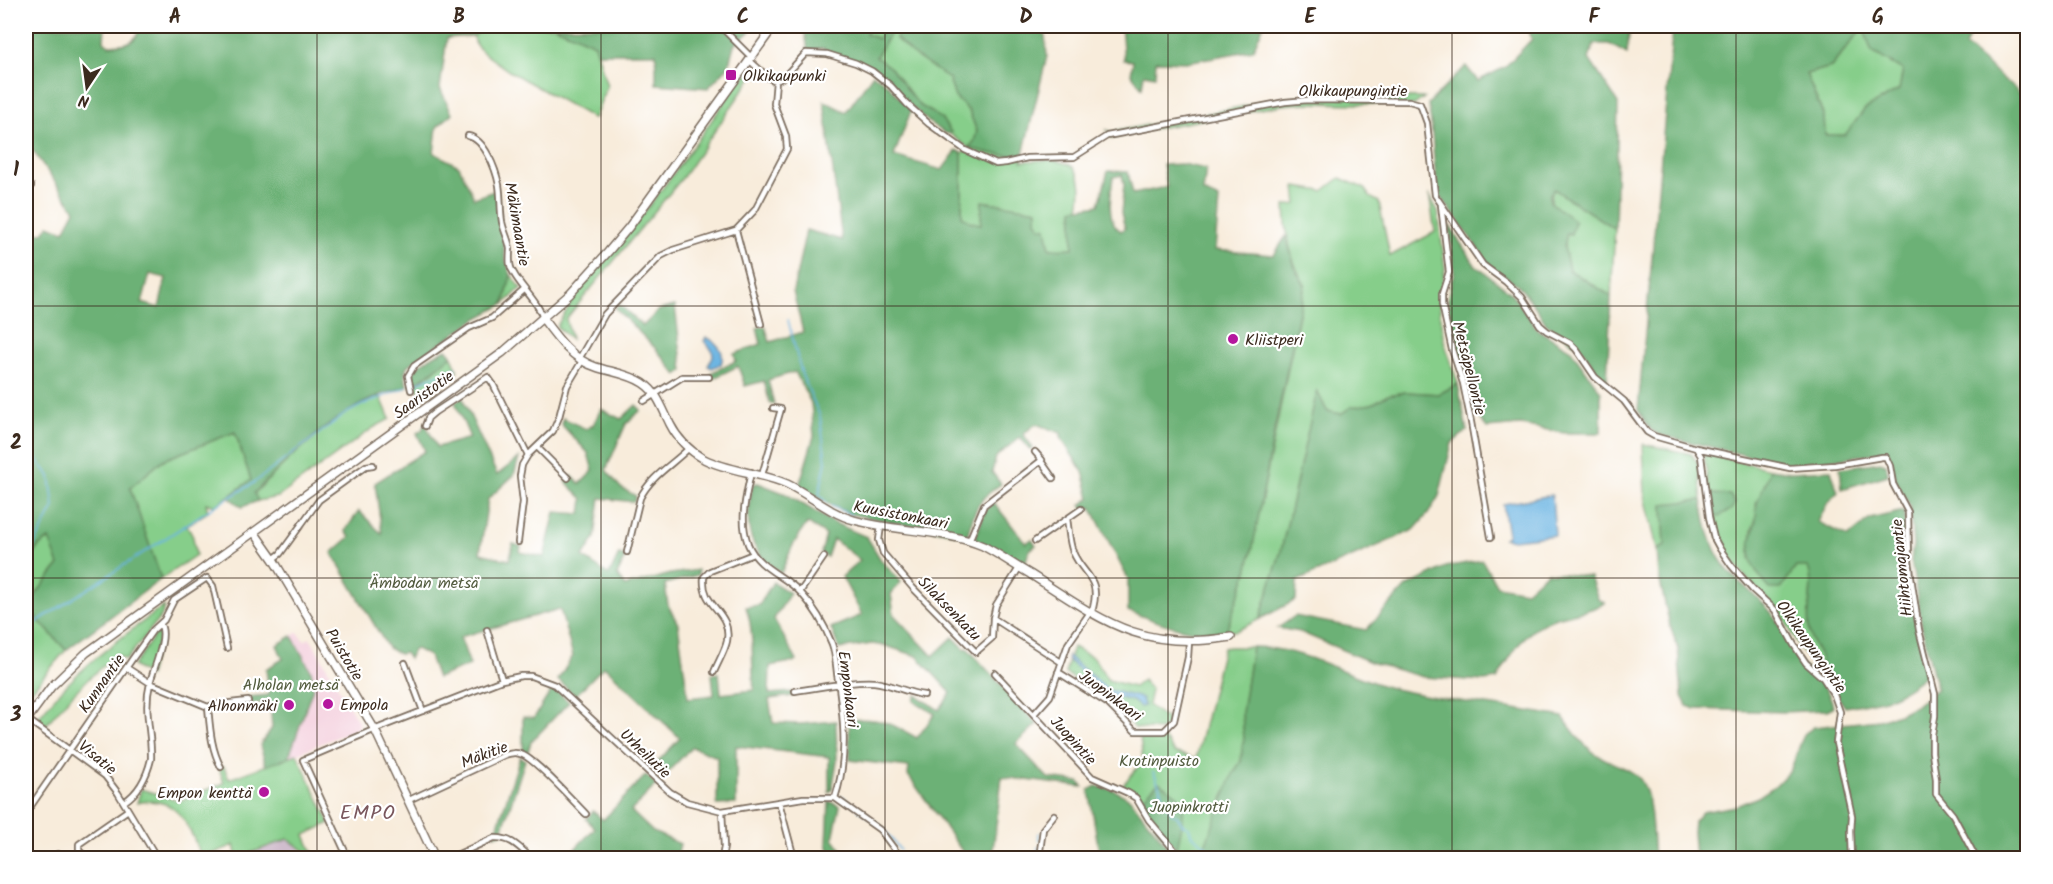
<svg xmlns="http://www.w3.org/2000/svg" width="2053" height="884" viewBox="0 0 2053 884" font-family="Kalam,sans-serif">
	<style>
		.built { fill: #f4cfdd }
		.industrial { fill: #d0bdcd }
		.green { fill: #86ce8a; stroke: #607c54; stroke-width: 1.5 }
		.forest { fill: #6cb176; stroke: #546e4a; stroke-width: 1.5; fill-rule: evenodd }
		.water { fill: #6ab4e2; stroke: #526f80; stroke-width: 1.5 }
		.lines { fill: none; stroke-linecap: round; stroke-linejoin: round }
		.stream { stroke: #6ab4e2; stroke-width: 1.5 }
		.street-casing { stroke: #7d6e60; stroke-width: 8 }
		.secondary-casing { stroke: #7d6e60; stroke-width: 10 }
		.street { stroke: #fff; stroke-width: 4.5 }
		.secondary { stroke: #fff; stroke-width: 7 }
		.grid { fill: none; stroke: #3b2a1e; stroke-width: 1.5; stroke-opacity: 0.55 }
		.poi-dot { fill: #b5179e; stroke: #fff; stroke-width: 2 }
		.labels { text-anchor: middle; stroke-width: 4.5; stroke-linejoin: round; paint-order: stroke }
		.poi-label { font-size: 16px; fill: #3b2a1e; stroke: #fff; text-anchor: start }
		.street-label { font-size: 16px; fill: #3b2a1e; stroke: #fff }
		.park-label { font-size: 16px; fill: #525b3e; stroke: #fff }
		.quarter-label { font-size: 20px; letter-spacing: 1.5px; fill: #79565c; stroke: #fff }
		.neatline { fill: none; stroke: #3b2a1e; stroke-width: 2 }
		.grid-label { font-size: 20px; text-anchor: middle; font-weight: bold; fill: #3b2a1e }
	</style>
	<rect width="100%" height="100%" fill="#fff"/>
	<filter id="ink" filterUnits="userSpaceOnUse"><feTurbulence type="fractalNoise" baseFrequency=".0167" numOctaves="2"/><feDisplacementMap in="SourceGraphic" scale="12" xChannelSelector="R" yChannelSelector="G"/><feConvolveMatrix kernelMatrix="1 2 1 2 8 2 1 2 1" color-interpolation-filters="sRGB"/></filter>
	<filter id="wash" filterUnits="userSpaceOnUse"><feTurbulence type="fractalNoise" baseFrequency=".008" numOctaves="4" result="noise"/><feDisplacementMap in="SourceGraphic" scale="24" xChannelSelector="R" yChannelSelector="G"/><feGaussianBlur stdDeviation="1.35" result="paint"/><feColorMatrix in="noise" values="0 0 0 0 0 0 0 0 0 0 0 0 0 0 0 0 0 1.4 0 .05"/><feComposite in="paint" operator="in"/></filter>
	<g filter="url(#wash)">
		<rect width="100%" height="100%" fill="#f8ecdb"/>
		<path class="built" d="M298,632L304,641L310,638L359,723L358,728L289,757L314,685L311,671L292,636Z"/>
		<path class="industrial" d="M288,839L297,844L303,858H237Z"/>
		<path class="green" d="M490,26H554L595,44L607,86L594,119L509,71L485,54L476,45L473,36Z
			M870,26H885L879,39L866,34Z
			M894,26H902L896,39L911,53L949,79L955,97L969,111L977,132L974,142L969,147L1009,156L1023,154L1022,161C1063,159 1088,157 1079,209H1073V248L1050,249L1046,229L1040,227L1036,219L1037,210L982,202L981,225L971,222L962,216V153L969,148L950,134L951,132L932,112L919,105L876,57Z
			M1863,27L1872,52L1903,70L1899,90L1865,109L1845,136L1825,135L1824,117L1806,74L1831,67Z
			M752,69L761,77L754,74L683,177L566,319L571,339L557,327C560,317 570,310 571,301C632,233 685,159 737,84Z
			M1300,97L1424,98L1414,105L1306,103L1282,105L1147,130L1112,139L1107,130L1112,132L1280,99Z
			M1340,178L1364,188L1370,197L1379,202L1390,256L1435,232L1429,194L1438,212L1445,269L1439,298L1440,312L1445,344L1458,384L1439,394L1406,392L1388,395L1372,404L1351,407L1341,414L1327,411L1317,392L1281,551L1260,619L1236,631H1226L1247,572L1305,285C1290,261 1286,235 1285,206L1297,204L1295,187L1323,191Z
			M1554,189L1615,229L1611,296L1569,270L1564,247L1567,232L1570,234C1562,222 1544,203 1554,189Z
			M511,275L521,288L504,304Z
			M452,356L458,372L423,398L416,385Z
			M380,395L390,419L373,428L278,497L258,501L254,494L289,459L329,425L345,414Z
			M235,432L251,480L215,506L206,503L208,512L187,525L193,537L196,555L161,579L130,488L163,460Z
			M1643,444L1691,454L1698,463L1702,500L1663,505L1665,546L1657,550L1645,496Z
			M1704,453L1770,469L1766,485L1756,503L1757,516L1752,530L1750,558L1780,589L1796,567L1808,566C1816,588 1804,612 1810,635C1812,644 1819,653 1822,662L1817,668C1799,653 1794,634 1781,615C1774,605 1765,597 1756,588C1735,568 1721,547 1712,519L1722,515L1730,495L1709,494Z
			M50,539L59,565L26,607L66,650L26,697V563L39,546Z
			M164,606L162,615L126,660L117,655C90,675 67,699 46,725L38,718C72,672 119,639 164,606Z
			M157,632L160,634L149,676L133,666Z
			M1073,647L1094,658L1108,680L1134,687L1143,680L1151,690L1148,705L1171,722L1160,730L1135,728L1099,695L1065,673Z
			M1230,647H1252L1242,713L1244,738L1241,761L1233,774L1291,858H1185L1177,849V845C1161,832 1145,815 1139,793L1122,786L1143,761L1140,737L1164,738L1174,752L1196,759L1223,648Z
			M297,754L330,823L305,835L315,858L288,839L237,858L234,845L202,858C189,827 178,793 137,803L141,789L179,801L224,783L219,768L224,767L229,779Z"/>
		<path class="forest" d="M26,26H105L104,41L109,45C122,44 136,45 139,29L136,26H490L473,36L447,38L440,88L452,114L437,127L434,153L459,166L474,198L497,190L505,257L511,275L504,304L478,318L407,366L405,372L407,387C398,390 388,392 380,395C330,416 291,456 254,493L258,501L242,507L228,497L251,480L235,432L163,460L130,488L161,579L66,650L26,607L59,565L49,539L39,546L26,563V232L43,233L49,225L64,231L75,210L26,141ZM150,274L166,278L159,308L142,303Z
			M554,26H756L734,45L728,67L708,88L656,84V53H597L595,44Z
			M804,26H825L832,28L845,26H870L866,34L878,39L885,26H894L876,57L891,68L919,105L941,118L951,132L950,134L945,133L930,123L910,105L890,82L866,65L822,48L808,51Z
			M902,26H1044L1047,56L1023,154C1004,157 988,153 969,148L974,142L977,131L969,111L955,97L949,79L911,53L896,38Z
			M1121,26H1263L1253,50L1187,62L1156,61L1155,76L1144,74L1142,88L1131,74L1133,61L1124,60Z
			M1527,26H1630L1627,54L1609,44H1594L1589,59L1618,103L1615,229L1554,189L1550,194V202L1575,221L1571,234L1567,233L1564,247L1569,270L1611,296L1607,382L1598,374L1583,350L1546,324L1537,309L1518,285L1491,267L1441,197C1431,167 1435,135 1428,104L1466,66L1478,81L1505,67L1532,39Z
			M1673,26H1974L1965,46L2027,99V858H1695L1693,832L1694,821L1702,812L1736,806L1758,797L1776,785L1791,769L1804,734L1814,727L1879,720L1899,714L1916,705L1937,689L1922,628L1915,584L1911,561L1913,545L1910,507L1896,480L1891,459L1883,452L1791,466L1660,435L1651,430L1638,410ZM1863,27L1872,52L1903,70L1899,90L1865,109L1845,135H1825L1824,117L1806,74L1831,67Z
			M873,74L888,85L911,111L894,156L942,170L957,150L962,153V216L971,222L981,224L982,201L1037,210L1036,220L1040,227L1046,228L1050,249L1073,248V209L1099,205L1108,171L1128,172L1133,194L1167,187L1163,165L1182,164L1206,169L1203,192L1219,199L1215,250L1274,255L1286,236L1296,271L1305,285L1275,427L1253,546L1247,572L1226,631C1191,636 1160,623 1128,611V579L1091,507L1085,511L1081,505L1090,498L1083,472L1061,438V433L1036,424L1023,434L1033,448L1030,450L1020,437L996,457L992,472L1001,484C977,500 975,509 967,536L850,514L823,501L799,486L814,436L811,403L795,372L768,380L774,404H770L764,381L745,386L738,366L712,379L711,373L736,361L734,354L761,344L757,328L765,326L770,342L803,332L793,291L806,230L842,240L824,101L846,112ZM1122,175L1124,184L1121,213L1125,228L1121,231C1105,222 1111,193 1113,177Z
			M1449,225L1475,265L1511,293L1538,330L1571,350L1601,392V433H1564L1521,425L1487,428L1475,413L1449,316L1448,296L1454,272Z
			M620,305L643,326L659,310L675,306L683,371L677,375L656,349L615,308Z
			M446,349L452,356L412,386C407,366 431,358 446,349Z
			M1458,384L1467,431L1452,443L1439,496L1428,514L1414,530L1297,581L1296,600L1260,619L1281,551L1317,391L1327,411L1341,414L1351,407L1372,404L1388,395L1406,392L1439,394Z
			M462,397L497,475L519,458L514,475L488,499L480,553L509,560L513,544L521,546L520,552L544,557L555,512L581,514L583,499L566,482L572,476L580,484L593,471L588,453L561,424L563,418L586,429L593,425L601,409L621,419L636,405L641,410L626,424L606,470L621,488L636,496L634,502L600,498L595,538L583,557L609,575L619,554L625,557L617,575L625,586L671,574L698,570V575L665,584L668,605L678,624L688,698L714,695L712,674L719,673L721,694L754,690C751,662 755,633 746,607L759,605L773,582L790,593L774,619L797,661L770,666L769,694L791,692L792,696L769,699L773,723L801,724L836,721L837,761L832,790L829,792V757L736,746V804L717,805V757L692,747L662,778L651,769L680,738L604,666L575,696L558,680L573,656L560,609L460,637L470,665L437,678L429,656L416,649L413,650L409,659L405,653L399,654L388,648L332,553L350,537L345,531L359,511L382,534L375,483L425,451L417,433L422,430L425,423L437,447L470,438L455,402Z
			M1881,462L1886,464L1888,475L1842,489L1840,468Z
			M1770,469L1791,472L1831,470L1838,492L1828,502L1818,522L1848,537L1870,519L1904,511L1907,548L1906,564L1917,632L1928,673C1895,700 1886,700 1845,707L1817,668L1822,661C1819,652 1812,644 1810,635C1804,612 1816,588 1808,567H1796L1780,589H1770C1746,563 1747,552 1756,519C1757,513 1755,506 1758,500C1762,489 1767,481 1770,469Z
			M758,483L786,494L832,522L867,537L881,560L901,582L891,594L894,615L933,656L953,637L965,649L967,648L1037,724L1016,744L1048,778L1079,782L1083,787L1002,777L992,858H967L908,775L909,767L850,760L849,720C880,717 891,723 917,738L935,714L914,701L916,695L939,710L951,693L917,656L886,646L872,644L839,649L831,628L862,615L842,577L860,560L833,539L827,557L821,553L826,535L807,523L793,545L781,573C745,550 744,522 753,484Z
			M1709,494L1730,495L1735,503L1731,510L1712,519Z
			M1702,500C1706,523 1710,546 1724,565C1737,584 1760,596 1773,615C1784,630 1791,648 1801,663C1813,679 1830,686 1833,707L1827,710L1783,712L1696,709L1687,706L1682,696L1678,648L1670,626L1659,577L1657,550L1665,546L1663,504Z
			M993,502L1026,543L1032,539L1036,545L1030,550L1024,565L975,539L985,511Z
			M1482,560L1497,586L1526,591L1547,572L1590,577L1598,599L1605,603C1588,613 1569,613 1551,620C1523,631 1511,655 1497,679L1484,681L1423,677L1373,663L1300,632L1278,628L1295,616L1366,630L1406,587L1446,567Z
			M292,636L311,671L314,685L289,757L266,766L260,745L272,728L270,702L250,704L249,697L269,695L266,669L283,659L277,645Z
			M1252,647C1302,647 1344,675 1391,688C1447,702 1506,706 1563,717C1573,731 1585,749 1601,757C1612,763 1629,768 1638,777C1653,791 1652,839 1654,858H1200L1233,774L1241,761L1244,738L1242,713Z
			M553,688L569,702L531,742L527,754L523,750V717L534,718Z
			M520,757L525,760L501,834L495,835Z
			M646,775L656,785L631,811L653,832L680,844L677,858H566L595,828L586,819L593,811L603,820Z
			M1159,782C1165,787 1173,791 1179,797C1189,808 1179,835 1177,849L1159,831L1141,800Z
			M1096,786L1114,790L1130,799L1166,844V858H1100L1089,790Z
			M829,801L840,806L833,838L848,858H832L827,844Z"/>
		<path class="water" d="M706,337C716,342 726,351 721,364L712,368L708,366L713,356L712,350L704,341Z
			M1552,495L1555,535L1513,540L1504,538L1508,535L1503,504Z
			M1068,656L1109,690L1142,698L1144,706L1140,707L1133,701L1108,695L1067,659Z"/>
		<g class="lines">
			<path class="stream" d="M788,320L802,375L820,416L826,462L819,494L827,504
				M412,385L456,368
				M26,431L29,435L27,449L50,476L54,507L26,561
				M831,506L851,515
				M26,629L215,506L255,482L345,414L362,405L407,387
				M1153,772C1160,782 1165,814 1177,816L1182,824L1189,827L1191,834L1217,855L1219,858
				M842,796L855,806
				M858,809L880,825
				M883,828L900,850
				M1039,840V833
				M903,854L906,858
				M1037,858L1038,847"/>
		</g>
	</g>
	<g filter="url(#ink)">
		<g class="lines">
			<defs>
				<path id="street" d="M720,26L751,57
					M749,60L769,78L776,81L784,77L806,53L827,54L856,63L872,71L891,86L907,104L929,124L965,150L996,164L1006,163L1027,158L1074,157L1107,136L1285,102L1308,100L1409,101L1420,104L1427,123L1435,195L1483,265L1506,282L1522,297L1540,325L1547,331L1570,343L1576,349L1595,377L1624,401L1647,432L1654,436L1696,448L1701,456L1709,517L1714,538L1720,549L1731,565L1753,590L1775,610L1794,645L1806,663L1823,678L1834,695L1840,712L1836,743L1852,816L1851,831L1852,858
					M468,136C485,139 496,170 499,185C501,197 500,210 502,222C504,232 509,240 510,249C510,257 508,265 513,272C521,288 539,302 543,319
					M26,184L31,186
					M1441,205L1449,272L1442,294V304L1452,350L1463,383L1471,422L1491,537
					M736,230L761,324
					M579,359L605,314L661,256L673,250L736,230L755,210L787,149L786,136L774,104L776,81
					M411,390L408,376L414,366L469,328L492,318L524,290
					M644,401L682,377H709
					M425,426L428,418L435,412L488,377L493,384L528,455
					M537,447L568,478
					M1696,448L1790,468L1835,465L1882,457H1886L1890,466L1893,484L1908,512L1909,561L1912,584L1919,630L1935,694V716L1932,735V752L1936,779V794L1953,815L1976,858
					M1041,461L1053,478
					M751,472C746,497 739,519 748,544C758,569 785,575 801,593C814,607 825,626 832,644C836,655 836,668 838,680C844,720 848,759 835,798
					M762,475L781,409L773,408
					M881,526L879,540L883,553L913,588L976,652L992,638L993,618L996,605L1019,568
					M969,541L984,505L1042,460L1035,452
					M1035,541L1081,509
					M518,542L523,502L520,476L522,465L528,455L553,431L559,417L567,386L582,361
					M627,552L640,498C651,476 672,465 689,448
					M273,559L280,554L319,500L366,466L373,465
					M800,592L824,557
					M993,618L1061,662
					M487,630L502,680
					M405,663L423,711
					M127,668L150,683L208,707C210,728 211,749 221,767
					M714,672C718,662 725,651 727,641C732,610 701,608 704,577L710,571L753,554
					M1058,672L1107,703L1135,731H1164L1174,721L1188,657L1189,642
					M995,673L1092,777L1128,793L1136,798L1149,820L1181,858
					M795,691C819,688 852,680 874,682C892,684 907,693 924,695
					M208,707L213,705L248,701
					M1034,714L1050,696L1068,644L1093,608C1101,577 1083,576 1073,552C1069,542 1069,530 1067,519
					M27,719L105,776L118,793L157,858
					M409,800L505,755C512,753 516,752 523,755C538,762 572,800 586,814
					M124,802C138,793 147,776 151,759C152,732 143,712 150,683C153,669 169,635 160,624
					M779,802L794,858
					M722,811L724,847L722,858
					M26,813L133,658L153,630L164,620L174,600L207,578L213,586L227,648
					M49,858L58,854L62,858
					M88,858L79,851V844L128,810
					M348,858L303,760L371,731L502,680L521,676H531L555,685L670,792L687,802L722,811L803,798H835L880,830L901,858
					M450,858L494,838C511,837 519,847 531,858
					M1039,858L1043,829L1054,815"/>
				<path id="secondary" d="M543,319C557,338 573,360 596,367C611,372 629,374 643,383C658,393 662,408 670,424C677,438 690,451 704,459C730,472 760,472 787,484C810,495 829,513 854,520C896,532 943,529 983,546C999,554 1014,565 1030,574C1102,620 1140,652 1231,637
					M254,532L273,559L375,730L435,858
					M26,721L51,687L86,653L502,353L570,294L608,252L629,227L774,26"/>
			</defs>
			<use href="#street" class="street-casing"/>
			<use href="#secondary" class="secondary-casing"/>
			<use href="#street" class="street"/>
			<use href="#secondary" class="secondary"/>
		</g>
	</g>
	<path class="grid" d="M317,26V858M601,26V858M885,26V858M1168,26V858M1452,26V858M1736,26V858M26,306H2028M26,578H2028"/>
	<g class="poi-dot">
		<rect x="725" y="69" width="12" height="12" rx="3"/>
		<circle cx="1233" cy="339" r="6"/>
		<circle cx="328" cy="704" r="6"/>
		<circle cx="289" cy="705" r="6"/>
		<circle cx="264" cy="792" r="6"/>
	</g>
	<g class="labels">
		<g class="poi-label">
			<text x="743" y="81">Olkikaupunki</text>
			<text x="1245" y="345">Kliistperi</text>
			<text x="340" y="710">Empola</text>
			<text x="277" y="711" text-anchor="end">Alhonmäki</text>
			<text x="252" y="798" text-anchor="end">Empon kenttä</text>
		</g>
		<g class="street-label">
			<text x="1353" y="96">Olkikaupungintie</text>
			<text transform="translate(518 224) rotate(80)" y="6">Mäkimaantie</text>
			<text transform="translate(1470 368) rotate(76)" y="6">Metsäpellontie</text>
			<text transform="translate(423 394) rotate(-36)" y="6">Saaristotie</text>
			<text transform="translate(901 514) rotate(11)" y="6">Kuusistonkaari</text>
			<text transform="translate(1901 568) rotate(-96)" y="6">Hiihtomajantie</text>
			<text transform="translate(950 608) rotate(46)" y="6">Silaksenkatu</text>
			<text transform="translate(1812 646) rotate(55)" y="6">Olkikaupungintie</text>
			<text transform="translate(345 654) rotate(59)" y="6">Puistotie</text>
			<text transform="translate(101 683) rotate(-55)" y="6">Kunnantie</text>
			<text transform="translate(849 689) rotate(83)" y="6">Emponkaari</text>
			<text transform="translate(1111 695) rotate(37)" y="6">Juopinkaari</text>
			<text transform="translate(1074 740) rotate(48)" y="6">Juopintie</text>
			<text transform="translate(646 753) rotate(44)" y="6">Urheilutie</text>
			<text transform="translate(484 754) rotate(-21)" y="6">Mäkitie</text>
			<text transform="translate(98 757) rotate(40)" y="6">Visatie</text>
		</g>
		<g class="park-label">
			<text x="424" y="588">Ämbodan metsä</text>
			<text x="291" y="690">Alholan metsä</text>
			<text x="1159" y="766">Krotinpuisto</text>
			<text x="1189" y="812">Juopinkrotti</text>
		</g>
		<g class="quarter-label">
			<text x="368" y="819">EMPO</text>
		</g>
	</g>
	<rect width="2053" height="884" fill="none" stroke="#fff" stroke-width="66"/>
	<g transform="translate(87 87) rotate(193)" stroke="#ffffff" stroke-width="4.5" paint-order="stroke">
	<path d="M0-4.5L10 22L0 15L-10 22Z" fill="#3b2a1e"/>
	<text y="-9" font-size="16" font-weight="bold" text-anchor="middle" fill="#3b2a1e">N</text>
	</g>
	<rect x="33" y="33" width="1987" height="818" class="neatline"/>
	<g class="grid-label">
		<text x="175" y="23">A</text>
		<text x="459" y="23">B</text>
		<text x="743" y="23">C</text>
		<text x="1026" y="23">D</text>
		<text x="1310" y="23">E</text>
		<text x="1594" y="23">F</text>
		<text x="1878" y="23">G</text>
		<text x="16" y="176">1</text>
		<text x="16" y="449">2</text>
		<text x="16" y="721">3</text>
	</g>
</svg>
